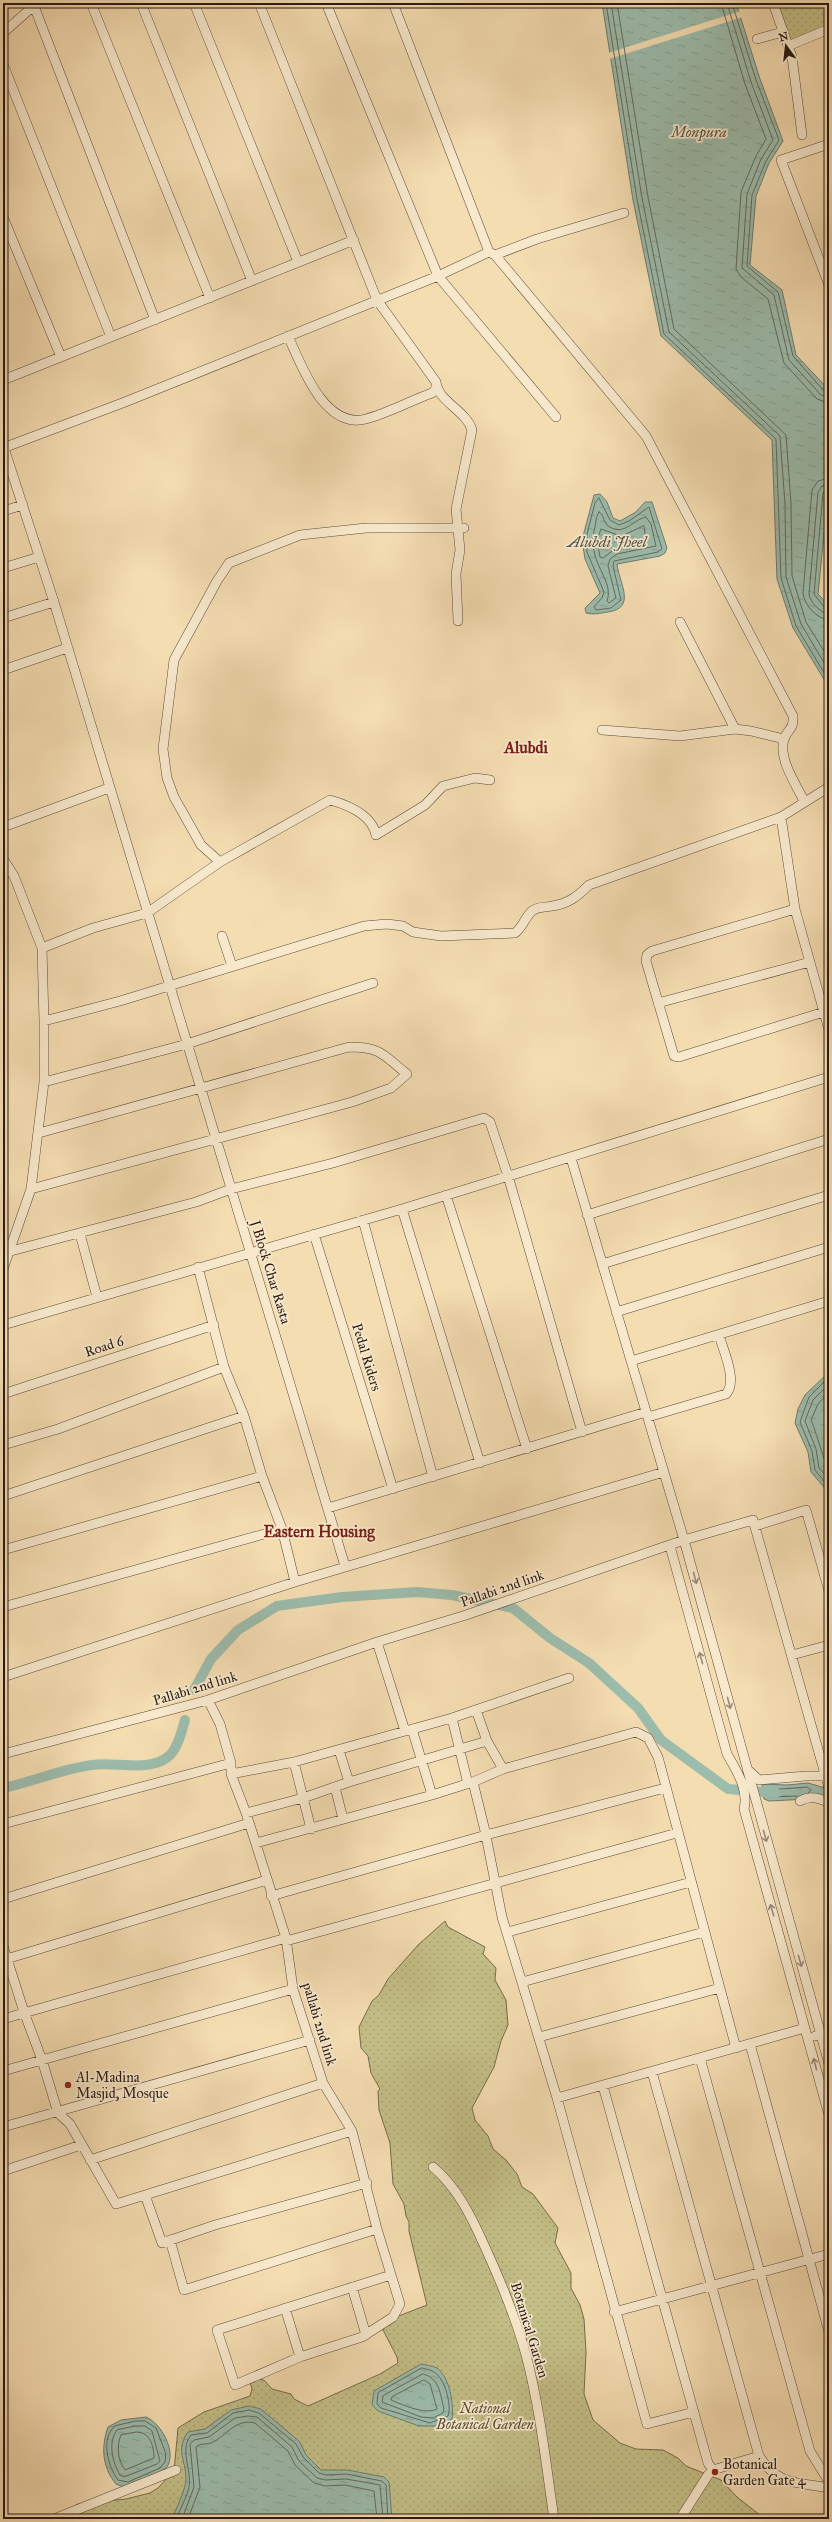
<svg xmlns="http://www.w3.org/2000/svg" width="832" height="2522" viewBox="0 0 832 2522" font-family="'IM FELL Great Primer',serif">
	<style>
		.grass { fill: url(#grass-dots); stroke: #766c4c }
		.water { fill: url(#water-ripples); stroke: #6e7b6e }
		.pier { fill: #f5ddb2 }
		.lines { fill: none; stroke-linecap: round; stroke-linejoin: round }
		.shore { stroke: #626a5f; stroke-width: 1 }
		.canal { stroke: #9cbcac; stroke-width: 10 }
		.minor-casing { stroke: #5c4a3a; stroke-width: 10 }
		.minor { stroke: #f8e9cd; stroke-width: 9 }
		.oneway { stroke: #9b8b79 }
		.poi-dot { fill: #8f2418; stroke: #f8e9cd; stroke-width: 1.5 }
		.labels { text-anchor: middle; stroke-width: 3.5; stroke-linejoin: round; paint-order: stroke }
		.street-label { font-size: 14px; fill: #291912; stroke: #f8e9cd }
		.poi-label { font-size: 14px; fill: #291912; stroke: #f8e9cd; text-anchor: start }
		.park-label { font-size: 14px; font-style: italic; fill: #584b35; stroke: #f8e9cd }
		.water-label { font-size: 15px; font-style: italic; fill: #515248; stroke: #f8e9cd }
		.quarter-label { font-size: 16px; font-weight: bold; fill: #7a1f14; stroke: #f8e9cd }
	</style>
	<defs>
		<pattern id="grass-dots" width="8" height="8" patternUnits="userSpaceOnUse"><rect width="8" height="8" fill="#c4bf87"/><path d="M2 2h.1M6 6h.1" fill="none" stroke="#a8a474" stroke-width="1.8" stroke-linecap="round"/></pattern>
		<pattern id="water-ripples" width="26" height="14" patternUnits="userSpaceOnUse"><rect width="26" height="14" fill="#9cbcac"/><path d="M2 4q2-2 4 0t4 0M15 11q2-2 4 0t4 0" fill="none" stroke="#86a193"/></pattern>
	</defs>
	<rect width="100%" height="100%" fill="#f5ddb2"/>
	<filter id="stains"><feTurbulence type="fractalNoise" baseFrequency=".005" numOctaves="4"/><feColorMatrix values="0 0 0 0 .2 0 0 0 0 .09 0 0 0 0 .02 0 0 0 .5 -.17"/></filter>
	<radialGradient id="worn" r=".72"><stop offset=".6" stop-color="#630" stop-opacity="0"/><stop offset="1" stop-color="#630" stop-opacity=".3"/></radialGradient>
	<path class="grass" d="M776,3H829V26L789,42Z
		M445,1921L448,1927L485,1947L483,1954L496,1968L495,1980L506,2000L508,2025L501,2041L494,2067L472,2108L475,2120L488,2136L493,2149L506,2160L517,2174L522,2187L533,2194L558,2228L555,2243L571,2273V2288L580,2305L584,2319L586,2352L584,2394L593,2420L620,2443L636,2449L663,2450L678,2458L686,2466L721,2480L737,2497L765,2519H44L53,2518L78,2504L126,2499L150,2493L158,2488L174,2471L178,2428L204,2412L250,2396L252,2389L249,2378L264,2380L272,2389L291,2394L294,2399L308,2406L380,2374L398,2363L397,2357L383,2330L386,2321L427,2305L409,2231V2222L406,2216L404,2204L393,2184L390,2143L379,2110L378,2091L380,2089L371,2073L368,2056L361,2048L359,2027L372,2001L379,1995L388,1979L418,1945Z"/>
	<path class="water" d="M602,3H736L760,79L783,141L769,163L756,196L750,265L782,290L796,355L829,390V484L818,594L829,606V693L828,686L793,628L777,579L772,440L661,336L633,200Z
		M600,494L607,502L613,518L620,521L636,512L645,502H652L667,548L665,553L660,556L617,564C619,583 637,608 608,612C601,613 593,615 586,613L585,608L600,593L585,559L582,540L594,495Z
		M829,1372V1493L811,1472L808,1452L795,1423L798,1409L805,1395Z
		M808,1783L829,1789V1798L769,1801L764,1799L762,1784L787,1785Z
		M421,2364C426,2365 433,2366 437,2368C450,2378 454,2404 452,2419L436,2426H419L378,2411L372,2405L374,2391Z
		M249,2406L261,2409L300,2442L306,2455L321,2470H347L384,2477L389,2482L392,2519H172C176,2509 182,2497 185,2486C190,2464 173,2453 188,2432L205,2429L231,2410Z
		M146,2417C161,2423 177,2452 167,2467C163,2473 133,2485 125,2486C122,2487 119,2485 116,2484C102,2467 101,2447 108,2427L121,2420Z"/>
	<path class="pier" d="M741,11L743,17L609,59L608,53Z"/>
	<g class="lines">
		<path class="shore" d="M606,3L637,199L664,334L776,439L781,578L796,626L829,681
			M611,3L642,198L669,332L780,436L785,504L786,577L801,624L829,671
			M617,3L648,197L674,329L786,435L791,503L792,576L806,622L829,659
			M721,3L745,84L766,139L756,156L741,192L736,269L741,277L768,299L784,363L817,399L829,403
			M727,3L751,82L773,140L761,159L747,194L742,268L774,295L789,360L821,395L829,397
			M732,3L756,80L779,140L766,161L752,195L747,266L778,292L793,356L824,391L829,392
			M829,478L818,481L812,490L803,593C804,605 817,619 829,620
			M829,484L822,486L818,492L809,594C810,602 820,613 829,614
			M829,489L823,493L814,594L824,607L829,609
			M599,498L610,520L619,525L629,521L649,507L662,549L658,552L614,561L613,566L621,600L611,608L596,610L594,607L602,598L604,592L587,552V534L595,503Z
			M599,512C604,514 603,521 607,525C623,538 632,520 646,517L651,524L656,546L617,554L610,559L608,566L616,598L609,603L607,601C615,579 585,562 595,527C596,522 596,516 599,512Z
			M644,526L646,543L615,549L603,558L600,557L597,540L601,529L621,536Z
			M829,1377L809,1397L800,1422L812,1451L815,1470L829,1487
			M829,1384L813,1400L805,1421L816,1449L819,1468L829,1479
			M829,1392L818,1404L811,1420C816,1431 825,1465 829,1470
			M797,1796L770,1797L767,1790L807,1787L811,1790L808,1793
			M422,2368C426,2369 431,2370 434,2372C445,2378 452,2406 448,2416L430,2423L381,2408L377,2404L378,2393Z
			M423,2374C440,2378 440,2394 444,2409L443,2413L433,2418L421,2417L382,2402L383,2396Z
			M424,2380L430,2384L437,2409C425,2415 403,2405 391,2400L392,2397Z
			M136,2421H145L156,2428L166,2454L165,2462L160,2468L128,2482L118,2480C108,2467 100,2438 115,2426Z
			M136,2426H145L152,2431L160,2461L157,2464L124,2477L120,2475C113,2463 107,2443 117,2430Z
			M137,2432C150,2432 154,2446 154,2458L125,2470C118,2461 116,2446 121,2435Z
			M176,2519C180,2509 187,2497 189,2487C192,2468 179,2451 191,2435L207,2433L233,2413L249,2410L259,2413L296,2444L303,2457L319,2473L326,2475L346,2474L382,2481L386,2485L388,2519
			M182,2519L194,2487L190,2444L194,2440L209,2437L235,2418L248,2416L257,2417L292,2447L299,2461L317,2478L325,2480L346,2479L380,2485L383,2519
			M188,2519L200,2487L196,2447C200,2443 205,2445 211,2443C227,2436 235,2418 255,2423L288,2451L295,2465L314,2483L325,2486L345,2485L374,2491L377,2519"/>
		<path class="canal" d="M194,1690L211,1659L238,1630L277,1606L342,1597L417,1592L452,1595L513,1608L550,1638L589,1663L638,1708L661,1740L728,1789L776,1793
			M3,1788C33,1782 61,1769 92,1765C116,1761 152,1774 171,1754C179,1745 182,1730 185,1720"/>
		<defs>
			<path id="minor" d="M91,3L210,298
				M141,3L252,281
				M194,3L298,262
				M259,3L377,300L436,382C438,402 466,410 472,430L456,509L460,550L456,574L458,621
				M326,3L438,276L556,417
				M393,3L489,252L495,255L646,436L793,716C794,730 788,728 784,739C778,759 796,784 804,801
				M773,3L792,57L802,135
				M34,6L155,320
				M3,33L37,3
				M757,39L783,32
				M788,46L829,29
				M3,64L111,337
				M829,144L781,160L829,285
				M3,217L61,357
				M495,255L537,239L624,213
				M288,336C301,364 324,430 366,419C388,413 410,401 432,393L437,388
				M3,380L354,240
				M3,445L54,602L345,1566
				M3,448L125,402L438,276L489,252
				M3,511L23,505
				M3,568L39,557
				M3,618L54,602
				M680,622L735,729
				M3,670L67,648
				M602,730L680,736L735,729L751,731L784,739
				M781,817L795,909L829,1030
				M3,827L109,788
				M3,859L14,876L42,948L44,1021V1082L31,1189L3,1269
				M220,862L201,845L174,797L167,778L163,749L174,660L217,581L229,563L300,535L366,528H464
				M795,909L652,951L647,955L646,961L674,1056L679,1057L824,1012
				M222,936L232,966
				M42,948L93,928L147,913L220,862L330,800C348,805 372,815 376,835L425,805L443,786L475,778L490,780
				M658,1003L810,962
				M44,1021L120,1001L364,926L387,924L403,926L413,932L441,936L515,933C523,927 525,917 532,911C539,906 544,908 552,906C568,904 578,896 589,885L781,817L829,787
				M44,1082L187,1044L373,983
				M571,1158L684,1540L829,2064
				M31,1189L352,1102L391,1088L407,1074C383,1055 382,1047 349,1047L39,1133
				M446,1195L527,1449
				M402,1209L480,1463
				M587,1215L829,1139
				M363,1220L433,1477
				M80,1234L97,1297
				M314,1234L393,1489
				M11,1251L196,1202L231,1189L333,1163L484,1118L490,1122L508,1176L582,1432
				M602,1264L829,1195
				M198,1267L224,1367L244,1416L262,1476L282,1529L295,1582
				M616,1312L829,1247
				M3,1325L402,1209L829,1077
				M631,1361L829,1301
				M3,1394L214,1325
				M648,1417L726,1394C738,1381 723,1350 719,1335
				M3,1445L58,1429L224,1367
				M3,1496L244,1416
				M328,1508L646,1412
				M755,1526L806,1510L829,1591
				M670,1546L727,1754C736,1770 749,1789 744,1809L829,2115
				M3,1550L262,1476
				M3,1607L282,1529
				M377,1642L405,1731
				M792,1655L829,1645
				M3,1677L295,1582L664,1472
				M208,1700L220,1724L231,1763V1774L246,1813L286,1938L293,1989L323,2083L352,2131L377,2229L400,2304L393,2317L362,2337L300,2357L235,2385L217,2330L391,2275
				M476,1710L487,1741L503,1769
				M452,1718L569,1678
				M412,1729L432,1795
				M3,1754L208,1700L377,1642L466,1615L684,1540L753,1520L829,1788
				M294,1762L311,1829
				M747,1769L759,1780L806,1776H829
				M231,1774L294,1762L452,1718L468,1784
				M349,1782L487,1741
				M473,1782L486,1835
				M335,1787L343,1819
				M800,1801C810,1795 820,1798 829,1803
				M246,1813L303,1798L349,1782L339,1750
				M3,1824L231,1763
				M486,1836L502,1917L557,2098L647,2424L694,2412
				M256,1843L432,1795L473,1782L503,1769L636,1732L648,1738L658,1757L736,2048
				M271,1896L486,1835L665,1788
				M3,1899L249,1823
				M508,1932L691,1882
				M286,1941L677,1833
				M3,1946L24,2012L42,2060L58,2113L70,2124L116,2204L352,2131
				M3,1960L267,1880
				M522,1982L704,1932
				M3,2019L286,1938
				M815,2036L829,2032
				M539,2037L720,1988
				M750,2044L829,2332
				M700,2058L810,2451L829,2482
				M3,2071L293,1989
				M652,2072L759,2456
				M603,2086L708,2463L713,2470L759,2456C778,2486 798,2482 829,2488
				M557,2098L805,2028
				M3,2127L310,2040
				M90,2160L323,2083
				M433,2167C458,2188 472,2218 485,2247C501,2282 516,2318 526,2355C540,2408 546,2464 554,2519
				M3,2171L81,2145
				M145,2195L162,2243L215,2225L367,2183
				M170,2240L184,2290L377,2229
				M352,2287L366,2335
				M285,2308L300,2357
				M614,2312L829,2254
				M54,2519L176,2470
				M680,2519L708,2475L713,2470"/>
		</defs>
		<use href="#minor" class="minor-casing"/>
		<use href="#minor" class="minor"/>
	</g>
	<defs><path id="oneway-shaft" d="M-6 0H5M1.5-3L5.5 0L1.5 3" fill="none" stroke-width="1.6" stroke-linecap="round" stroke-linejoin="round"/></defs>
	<g class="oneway">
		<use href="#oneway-shaft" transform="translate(695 1578) rotate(75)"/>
		<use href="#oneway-shaft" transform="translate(701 1658) rotate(-105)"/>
		<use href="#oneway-shaft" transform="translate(729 1703) rotate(75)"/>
		<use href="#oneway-shaft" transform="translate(765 1836) rotate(74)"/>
		<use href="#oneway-shaft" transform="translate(772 1910) rotate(-106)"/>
		<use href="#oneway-shaft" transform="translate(800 1961) rotate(74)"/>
		<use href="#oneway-shaft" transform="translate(815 2064) rotate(-105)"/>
	</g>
	<g class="poi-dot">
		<circle cx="68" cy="2085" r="4"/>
		<circle cx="715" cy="2472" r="4"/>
	</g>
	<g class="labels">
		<g class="street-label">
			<text transform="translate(271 1272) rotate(73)" y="5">J Block Char Rasta</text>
			<text transform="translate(104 1346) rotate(-18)" y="5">Road 6</text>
			<text transform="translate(367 1357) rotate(73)" y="5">Pedal Riders</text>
			<text transform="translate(502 1588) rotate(-19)" y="5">Pallabi 2nd link</text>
			<text transform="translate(195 1688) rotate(-17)" y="5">Pallabi 2nd link</text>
			<text transform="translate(320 2024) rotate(73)" y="5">pallabi 2nd link</text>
			<text transform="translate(530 2330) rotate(73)" y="5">Botanical Garden</text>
		</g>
		<g class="poi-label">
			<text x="76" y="2082">Al-Madina<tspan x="76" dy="16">Masjid, Mosque</tspan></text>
			<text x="723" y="2469">Botanical<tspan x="723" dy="16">Garden Gate 4</tspan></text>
		</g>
		<g class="park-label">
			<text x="485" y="2413">National<tspan x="485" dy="16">Botanical Garden</tspan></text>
		</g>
		<g class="water-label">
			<text x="699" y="137">Monpura</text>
			<text x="607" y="547">Alubdi Jheel</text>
		</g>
		<g class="quarter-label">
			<text x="526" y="753">Alubdi</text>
			<text x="319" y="1537">Eastern Housing</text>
		</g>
	</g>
	<rect width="832" height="2522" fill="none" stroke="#f5ddb2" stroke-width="16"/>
	<rect x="4" y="4" width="824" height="2514" fill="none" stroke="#291912" stroke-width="2"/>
	<rect x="8" y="8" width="816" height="2506" fill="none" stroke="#291912"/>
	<g transform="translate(786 46) rotate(345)" stroke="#f8e9cd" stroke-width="3" paint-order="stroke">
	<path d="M0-3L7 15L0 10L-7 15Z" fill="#291912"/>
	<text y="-6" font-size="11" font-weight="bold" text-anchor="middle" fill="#291912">N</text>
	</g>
	<rect width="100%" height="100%" filter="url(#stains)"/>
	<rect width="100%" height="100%" fill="url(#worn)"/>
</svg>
